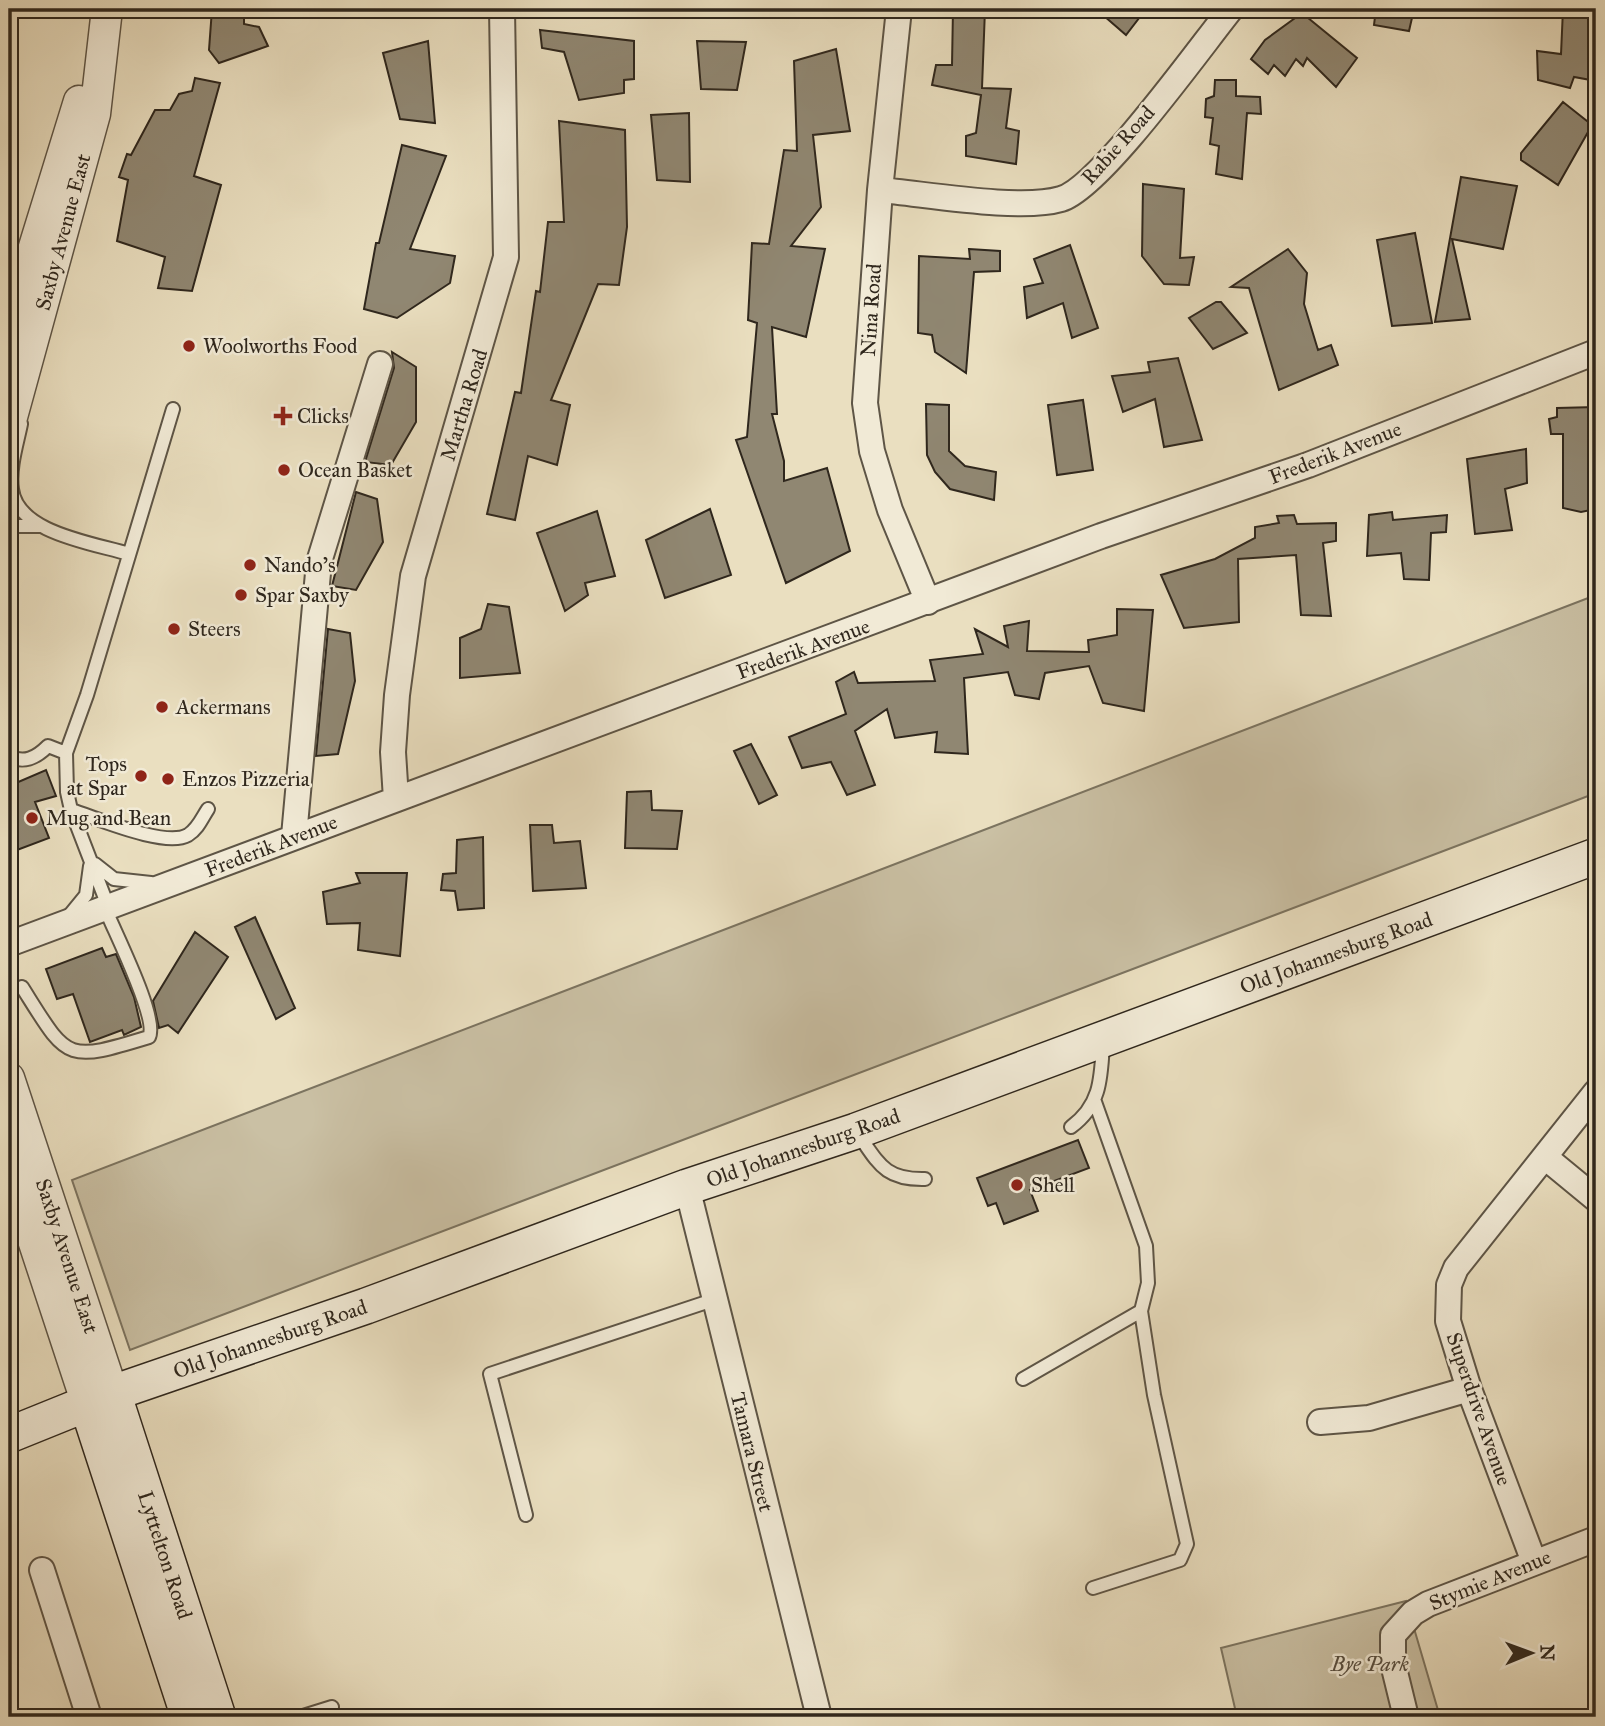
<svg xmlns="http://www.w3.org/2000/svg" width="1605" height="1726" viewBox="0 0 1605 1726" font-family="'IM FELL Great Primer',serif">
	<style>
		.green { fill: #cac0a4; stroke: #7c7460; stroke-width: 2 }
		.building { fill: #908772; stroke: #2f271d; stroke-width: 2 }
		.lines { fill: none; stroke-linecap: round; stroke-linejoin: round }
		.service-casing { stroke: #5e5546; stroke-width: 16 }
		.minor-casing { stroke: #5e5546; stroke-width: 28 }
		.tertiary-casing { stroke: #5e5546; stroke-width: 33 }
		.secondary-casing { stroke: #2f271d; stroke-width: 38 }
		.service { stroke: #f1ead6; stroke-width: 12 }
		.minor { stroke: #f1ead6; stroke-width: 24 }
		.tertiary { stroke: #f1ead6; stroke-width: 30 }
		.secondary { stroke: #f1ead6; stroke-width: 35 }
		.poi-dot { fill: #8f2418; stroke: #f1ead6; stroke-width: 2.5 }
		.labels { text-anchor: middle; stroke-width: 5; stroke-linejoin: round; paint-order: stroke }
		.street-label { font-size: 21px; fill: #2f271d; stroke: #f1ead6 }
		.poi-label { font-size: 21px; fill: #2f271d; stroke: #f1ead6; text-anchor: start }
		.park-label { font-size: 21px; font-style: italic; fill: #564d3f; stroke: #f1ead6 }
	</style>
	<rect width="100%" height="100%" fill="#eadfc0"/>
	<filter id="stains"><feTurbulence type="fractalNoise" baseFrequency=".00286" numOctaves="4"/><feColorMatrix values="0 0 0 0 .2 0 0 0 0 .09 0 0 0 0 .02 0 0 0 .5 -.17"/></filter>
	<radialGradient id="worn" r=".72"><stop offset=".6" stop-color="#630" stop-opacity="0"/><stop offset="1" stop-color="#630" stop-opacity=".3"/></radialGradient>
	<path class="green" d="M1596,595V793L130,1350L72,1180Z
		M1406,1601L1440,1717H1237L1221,1648Z"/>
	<path class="building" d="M212,9H244V24L259,27L268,46L219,63L209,50Z
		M953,9H985L982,88L1011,89L1006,128L1019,131L1016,164L966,156V136L976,133L981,95L932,85L936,65H952Z
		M1096,9H1146L1126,35Z
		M1376,9H1414L1409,31L1374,25Z
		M1563,9H1596V81L1574,77L1570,88L1538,80L1537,51L1561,54Z
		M1302,13L1357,58L1336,87L1307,58L1303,66L1296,59L1285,76L1274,65L1268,74L1251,59L1265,40Z
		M540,30L634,41V79L624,80V93L579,100L564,52L542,48Z
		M428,41L435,123L400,119L383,53Z
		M697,41L746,42L737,90L701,89Z
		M836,49L850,131L813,135L821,207L791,246L825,249L806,337L772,327L777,414H772L784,461V481L827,468L850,551L786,583L736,440L747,437L757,323L748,320L752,243L769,244L784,150L797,151L794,61Z
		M195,78L220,83L194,176L221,185L192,291L158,288L165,257L117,241L128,180L119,177L127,154L131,155L155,110H170L179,94L192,91Z
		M1215,80H1236V96L1260,97L1261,114L1247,113L1242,179L1216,174L1219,146L1210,144L1213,118L1205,117L1206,99L1214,96Z
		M1563,102L1592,125L1558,185L1521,160V153Z
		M689,113L690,182L657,180L651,115Z
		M559,121L625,130L627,227L619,285L598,284L551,400L570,405L557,465L528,456L515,520L487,514L515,392L521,393L536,291L540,292L548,222H564Z
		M402,145L446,156L410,249L455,256L450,283L397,318L364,309L376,243H379Z
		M1461,177L1517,186L1503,249L1452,239L1470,319L1435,322Z
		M1143,184L1184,189L1180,258L1194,257L1189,285L1164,284L1142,256Z
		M1415,233L1432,323L1392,326L1377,240Z
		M1070,245L1098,328L1072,338L1063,303L1027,318L1024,287L1043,283L1034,259Z
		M969,249L1000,251V271L974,272L966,373L935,352L932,335L918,333L919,256L970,259Z
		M1288,249L1307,273L1304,304L1318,350L1331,345L1338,365L1279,390L1249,288L1231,287Z
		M1216,302H1221L1247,333L1213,349L1189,318Z
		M392,352L416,367V422L391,465L365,462L394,368Z
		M1178,358L1202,440L1164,447L1155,399L1123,412L1112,376L1150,372L1148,362Z
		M1083,400L1093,470L1057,475L1048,405Z
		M926,404L949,405V451L965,466L996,472L994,500L950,489L935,472L927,455Z
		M1596,407V509L1581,512L1563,508V434H1551L1549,419L1557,417V408Z
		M1526,449L1527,483L1505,489L1512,530L1475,534L1467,459Z
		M356,492L377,499L383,542L356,590L332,586Z
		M710,509L731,575L665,598L646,540Z
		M597,511L615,576L585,583L588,595L565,611L537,533Z
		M1392,512L1393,520L1447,515L1446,532L1431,533L1429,580L1404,579L1401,553L1367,556L1369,515Z
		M1294,515L1297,524L1336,523V541L1323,543L1331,616L1301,615L1296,555L1238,559L1239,622L1184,628L1161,575L1215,559L1255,538V527L1279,523L1277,516Z
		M488,604L509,607L520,673L460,678V638L481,629Z
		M1117,609L1153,610L1144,711L1103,703L1089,666L1045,673L1039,699L1015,695L1008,672L964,678L968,754L935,752L937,732L895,738L887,709L855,731L875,785L847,795L831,762L802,768L789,737L846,714L836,682L854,672L858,683L935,681L930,660L983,654L975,629L1008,647L1004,626L1029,621L1027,651L1089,652L1088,640L1117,635Z
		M328,629L350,633L355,681L338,754L316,756Z
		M751,744L777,795L759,804L734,751Z
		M46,770L56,796L35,802L49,838L9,853V786Z
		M651,791L652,810L682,811L677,849L625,848L627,792Z
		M530,825H552L554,843L580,841L586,888L533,891Z
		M483,837L484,908L458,910L455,891L441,890L443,874L456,873L457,840Z
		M356,873H407L400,956L358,950L360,923L327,924L323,892L360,883Z
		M255,917L295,1008L276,1019L235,927Z
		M195,932L228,957L178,1033L168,1025L159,1028L153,1001Z
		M102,948L106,957L116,954L134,997L141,1027L124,1035L122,1030L90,1042L73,994L57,999L46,969Z
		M1078,1140L1089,1168L1030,1190L1038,1211L1004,1224L996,1203L988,1206L977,1178Z"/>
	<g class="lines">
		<defs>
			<path id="service" d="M21,424C17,444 9,468 12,489C17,533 93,543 129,554
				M9,526H40
				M9,756C24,764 36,758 48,746L66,753
				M71,810C97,818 165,848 188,835C198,829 202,818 208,809
				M95,864L114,879L151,883
				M108,906L71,810L67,792L66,753L87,695L173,409
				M68,917L86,895L90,866
				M22,987C68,1060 64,1063 149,1037C159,1019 114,931 105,908
				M1071,1127C1101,1105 1101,1078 1103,1043
				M858,1134C879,1164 885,1180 925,1179
				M1023,1379L1141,1311L1148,1283L1146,1246L1095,1102
				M526,1515L490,1374L713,1300
				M1093,1588L1180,1560L1187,1544L1154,1395L1141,1311
				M300,1717L332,1707"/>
			<path id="minor" d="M899,9L880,190L865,403L872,451L890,510L928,602
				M880,190C926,194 1020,211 1061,199C1100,188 1201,46 1231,9
				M396,799L393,752L397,695L413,576L506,257L502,9
				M294,836L319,562L380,364
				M9,944L1101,536L1308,465L1596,352
				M1545,1157L1596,1199
				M687,1187L819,1717
				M1320,1422L1369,1418L1469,1389
				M1534,1562L1469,1389L1448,1321L1449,1285L1456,1268L1596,1092
				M42,1570L89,1717
				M1406,1717L1393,1664V1635L1413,1613L1428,1604L1596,1539"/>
			<path id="tertiary" d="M9,328L79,101
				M9,428L95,114L107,9
				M9,1078L113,1393
				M9,1167L87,1404"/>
			<path id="secondary" d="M113,1393L218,1717
				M87,1404L189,1717
				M9,1435L113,1393L366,1306L687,1187L856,1131L1596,856"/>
		</defs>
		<use href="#service" class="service-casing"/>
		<use href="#minor" class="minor-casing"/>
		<use href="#tertiary" class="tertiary-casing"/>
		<use href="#secondary" class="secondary-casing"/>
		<use href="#service" class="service"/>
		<use href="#minor" class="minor"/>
		<use href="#tertiary" class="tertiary"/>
		<use href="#secondary" class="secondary"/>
	</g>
	<g class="poi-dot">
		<circle cx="189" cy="346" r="7"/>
		<path d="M279.5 405.5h7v7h7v7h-7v7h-7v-7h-7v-7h7z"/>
		<circle cx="284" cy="470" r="7"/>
		<circle cx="250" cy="565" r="7"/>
		<circle cx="241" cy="595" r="7"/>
		<circle cx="174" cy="629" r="7"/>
		<circle cx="162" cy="707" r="7"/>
		<circle cx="141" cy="776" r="7"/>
		<circle cx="168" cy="779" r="7"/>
		<circle cx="32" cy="818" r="7"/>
		<circle cx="1017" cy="1185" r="7"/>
	</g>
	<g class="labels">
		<g class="street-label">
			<text transform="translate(1118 145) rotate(-48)" y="7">Rabie Road</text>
			<text transform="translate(63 232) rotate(-75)" y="7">Saxby Avenue East</text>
			<text transform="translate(871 310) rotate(-86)" y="7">Nina Road</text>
			<text transform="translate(464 405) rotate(-73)" y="7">Martha Road</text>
			<text transform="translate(1335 453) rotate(-21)" y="7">Frederik Avenue</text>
			<text transform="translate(803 649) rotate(-20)" y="7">Frederik Avenue</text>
			<text transform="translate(271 846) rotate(-21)" y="7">Frederik Avenue</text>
			<text transform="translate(1336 953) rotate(-20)" y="7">Old Johannesburg Road</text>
			<text transform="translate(803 1148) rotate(-19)" y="7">Old Johannesburg Road</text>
			<text transform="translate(67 1256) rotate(72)" y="7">Saxby Avenue East</text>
			<text transform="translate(270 1339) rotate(-19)" y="7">Old Johannesburg Road</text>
			<text transform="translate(1479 1409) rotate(71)" y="7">Superdrive Avenue</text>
			<text transform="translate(752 1452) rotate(76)" y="7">Tamara Street</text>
			<text transform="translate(165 1555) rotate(72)" y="7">Lyttelton Road</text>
			<text transform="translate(1490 1580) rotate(-22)" y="7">Stymie Avenue</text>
		</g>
		<g class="poi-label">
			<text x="203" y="353">Woolworths Food</text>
			<text x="297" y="423">Clicks</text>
			<text x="298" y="477">Ocean Basket</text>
			<text x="264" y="572">Nando's</text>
			<text x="255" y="602">Spar Saxby</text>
			<text x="188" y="636">Steers</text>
			<text x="176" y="714">Ackermans</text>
			<text x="127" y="771" text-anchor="end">Tops<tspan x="127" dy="24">at Spar</tspan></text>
			<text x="182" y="786">Enzos Pizzeria</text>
			<text x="46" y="825">Mug and Bean</text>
			<text x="1031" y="1192">Shell</text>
		</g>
		<g class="park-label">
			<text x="1370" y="1671">Bye Park</text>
		</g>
	</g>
	<rect width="1605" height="1726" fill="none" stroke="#eadfc0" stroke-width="35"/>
	<rect x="10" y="10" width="1584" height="1705" fill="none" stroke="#2f271d" stroke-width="3.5"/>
	<rect x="18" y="18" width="1570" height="1691" fill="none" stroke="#2f271d" stroke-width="2"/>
	<g transform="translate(1531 1653) rotate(89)" stroke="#f1ead6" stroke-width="5" paint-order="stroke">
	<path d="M0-5L12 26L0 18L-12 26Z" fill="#2f271d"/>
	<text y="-10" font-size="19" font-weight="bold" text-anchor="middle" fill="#2f271d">N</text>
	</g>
	<rect width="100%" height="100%" filter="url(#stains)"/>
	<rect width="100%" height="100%" fill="url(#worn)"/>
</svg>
